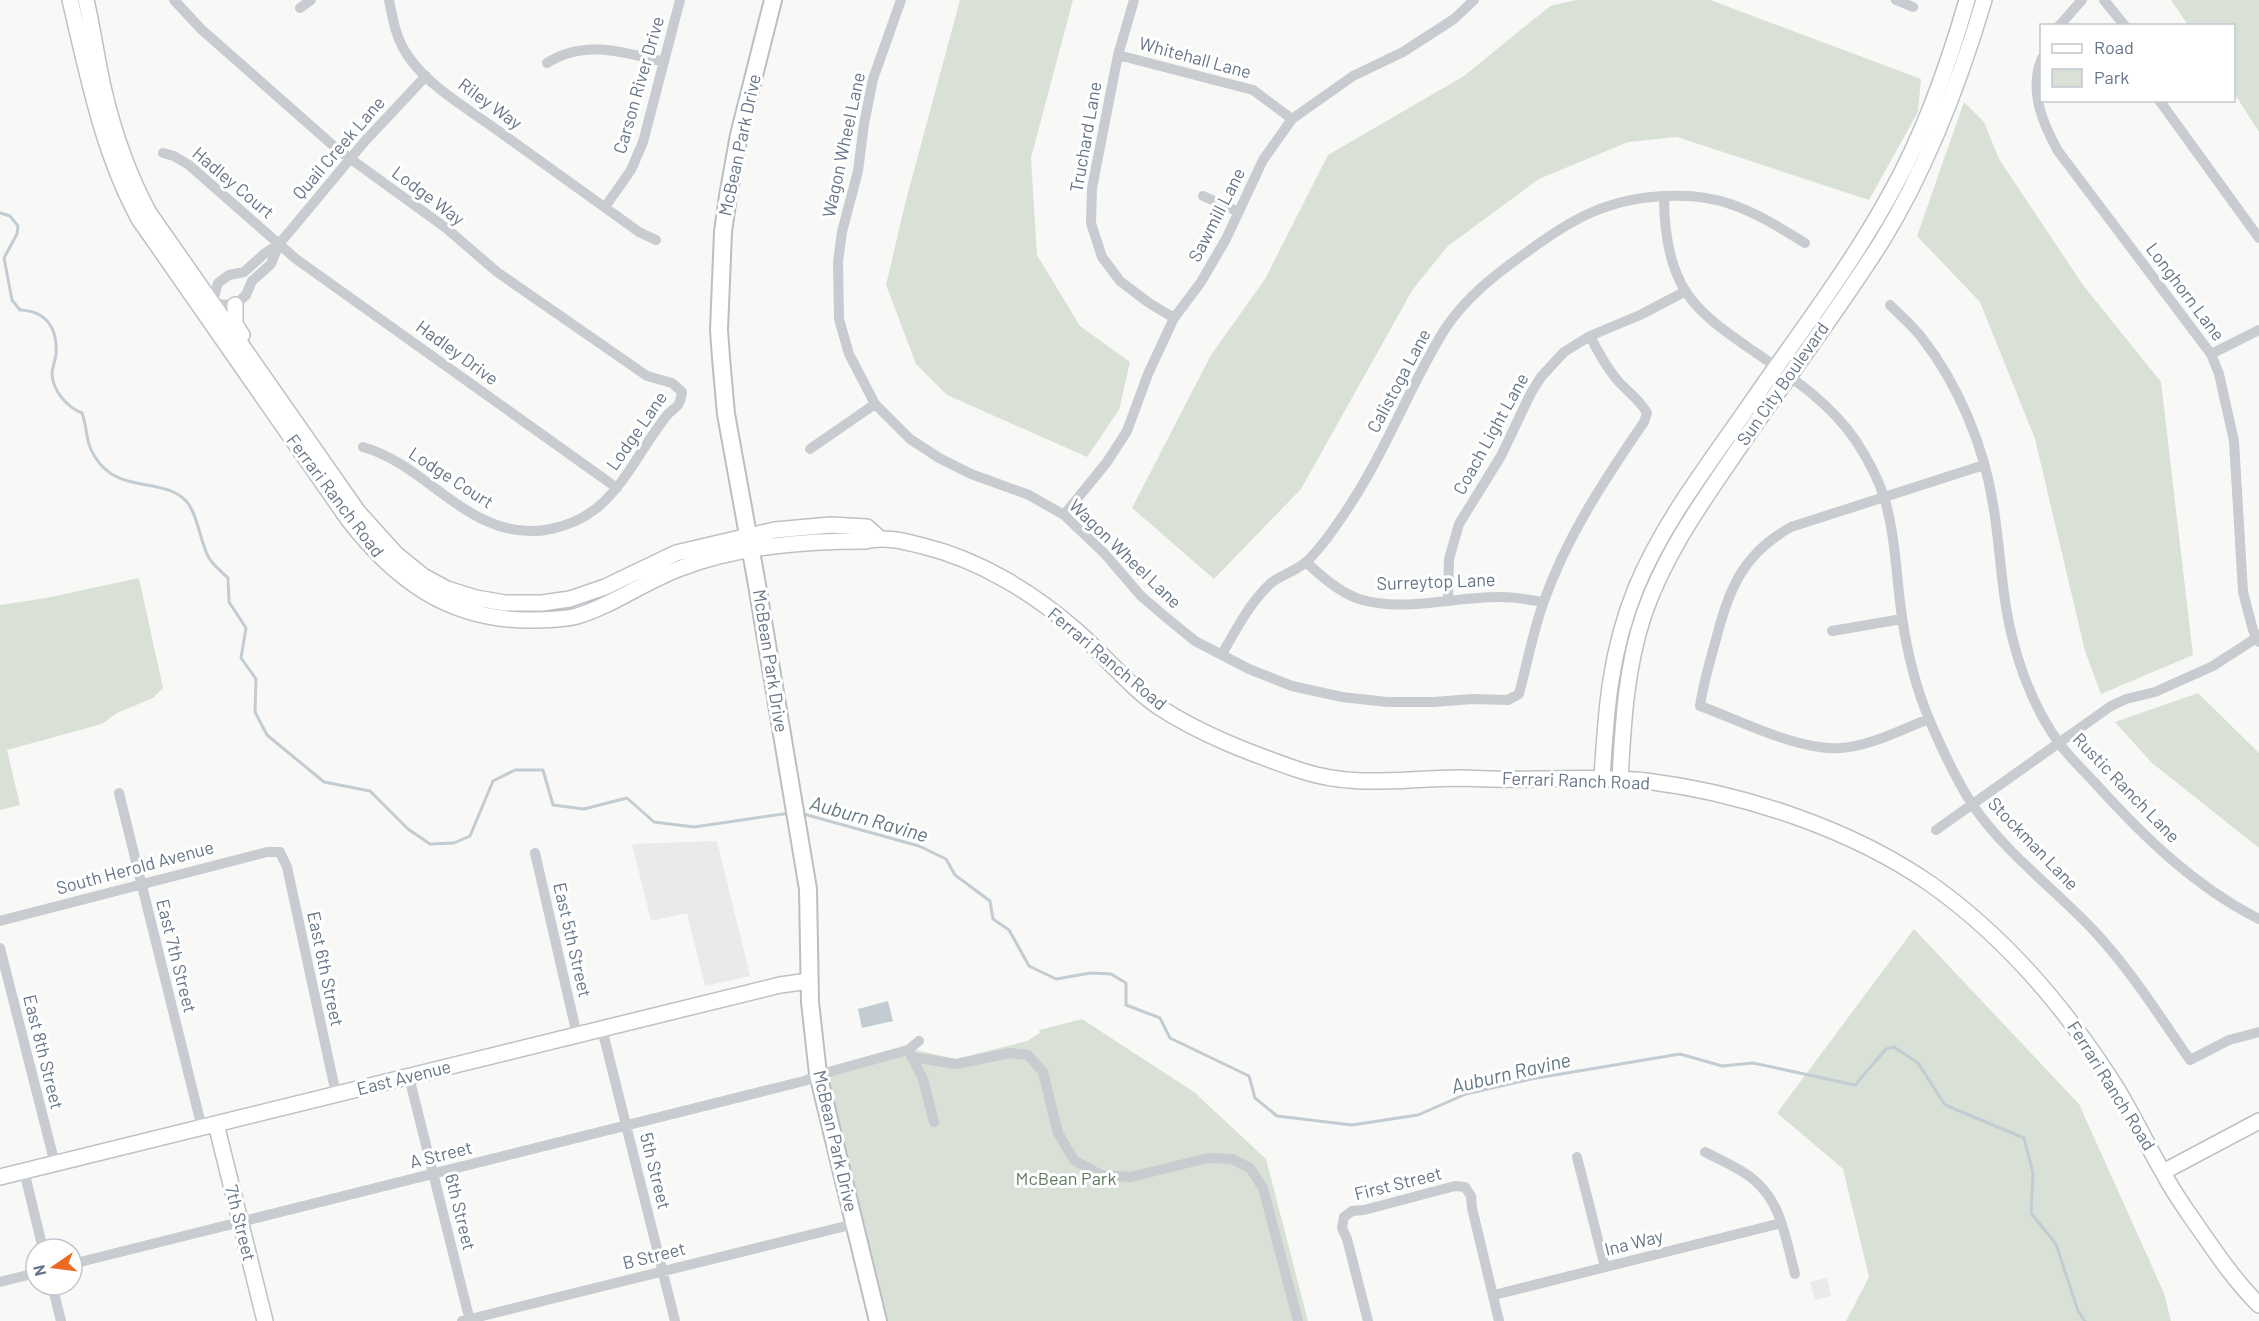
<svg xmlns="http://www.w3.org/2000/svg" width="2259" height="1321" viewBox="0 0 2259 1321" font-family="Barlow,sans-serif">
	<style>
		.built { fill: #e9eae9 }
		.green { fill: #d9e1d6 }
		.water { fill: #c3ccd2 }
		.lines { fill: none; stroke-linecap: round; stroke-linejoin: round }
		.stream { stroke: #c3ccd2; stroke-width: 3 }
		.secondary-casing { stroke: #bdc0c5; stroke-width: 18 }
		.primary-casing { stroke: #bbbec2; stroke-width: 20 }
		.street { stroke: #c8cbcf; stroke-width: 10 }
		.secondary { stroke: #fff; stroke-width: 15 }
		.primary { stroke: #fff; stroke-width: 16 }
		.labels { text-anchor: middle; stroke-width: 6; stroke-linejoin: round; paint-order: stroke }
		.street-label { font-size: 18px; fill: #667588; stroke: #fff }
		.park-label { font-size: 18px; fill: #637a61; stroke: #fff }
		.water-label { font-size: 20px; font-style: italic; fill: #627783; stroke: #fff }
	</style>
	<rect width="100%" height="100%" fill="#f8f9f6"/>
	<path class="built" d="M717,841L750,976L705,986L687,913L651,921L632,844Z
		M1827,1278L1831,1296L1815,1300L1810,1282Z"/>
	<path class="green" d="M960,0H1073L1031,158L1037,255L1080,326L1130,362L1119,410L1087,457L947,395L916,364L886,285L906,200Z
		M1576,0H1710L1921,79L1918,112L1869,200L1677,137L1628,142L1539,179L1448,246L1413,289L1301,489L1214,579L1132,508L1211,355L1265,279L1328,155L1464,76L1550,6Z
		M2171,0H2259V132L2234,93V26L2188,25Z
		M1964,102L1984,122L1999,159L2083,285L2161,382L2193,655L2101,694L2085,651L2035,439L1980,302L1917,236Z
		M139,578L163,688L153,698L117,713L102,724L7,750L20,805L0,810V605L46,598Z
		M2198,693L2259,753V848L2152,763L2115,722Z
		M1914,929L2079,1104L2164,1293L2171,1321H1846L1869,1277L1843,1169L1777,1113Z
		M1082,1019L1194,1092L1266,1159L1308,1321H884L823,1073L911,1049L956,1059L1027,1041L1040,1033L1039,1030Z"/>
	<path class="water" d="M888,1001L893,1021L862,1028L858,1009Z"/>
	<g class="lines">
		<path class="stream" d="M0,213L10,216L18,226L17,234L4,258L12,300L20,310C47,311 58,329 56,355C55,361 52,368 52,374C53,391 67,407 82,413C88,429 85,442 95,457C118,495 164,476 187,502C198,515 200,542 209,558C213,565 222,572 228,578L229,602L246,628L241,658L256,679L255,712L267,735L324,782L370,791L408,829L430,844L454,843L470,836L493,781L515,770H543L553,805L584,809L627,798L654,822L694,827L790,813
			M800,813L919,846L946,859L955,875L990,901L993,919L1009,930L1029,966L1056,979L1091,973L1111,974L1126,983V1005L1160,1018L1170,1038L1249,1076L1255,1098L1277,1116L1352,1125L1418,1115L1466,1094L1531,1079L1680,1054L1722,1066L1753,1063L1855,1085L1886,1049L1894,1047L1918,1063L1945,1105L2024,1138L2033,1173L2031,1213L2056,1244L2078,1311L2085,1321"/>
		<defs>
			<path id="secondary" d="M70,0C88,75 102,151 139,219L348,519C395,580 448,619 527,620C543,620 562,620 577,616C614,605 645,581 681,568C739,546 803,541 865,541C884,536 904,541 923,546C980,560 1034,593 1078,632C1104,655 1131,688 1159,707C1202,735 1250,753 1299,770C1355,789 1402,778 1459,778C1484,779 1510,780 1535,779C1572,779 1609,777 1646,781C1743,793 1852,829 1932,885C2009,940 2069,1012 2119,1092C2135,1119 2148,1147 2164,1174C2173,1192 2185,1208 2196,1224C2216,1253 2234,1280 2259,1305
				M86,0C93,30 97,61 104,91C114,134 128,174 149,213L358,512L396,554L423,576L447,589L476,598L505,603H542L570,599L605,587L676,553L775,530L831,525L867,527L878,537
				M235,305V324L242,335
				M1602,778C1606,710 1610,652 1636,588C1664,520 1712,460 1753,400C1801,331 1853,263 1893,189C1926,129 1948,66 1967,0
				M1620,779C1623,724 1626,667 1644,614C1663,559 1695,512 1728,464C1778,389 1834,317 1882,241C1928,166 1959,84 1984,0
				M216,1124L265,1321
				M2163,1172L2259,1121
				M0,1177L780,985L809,981"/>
			<path id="primary" d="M773,0L739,135L728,196L723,232L719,330L721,358L726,414L756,579L808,889L810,1002L818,1074L878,1321"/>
		</defs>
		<use href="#secondary" class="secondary-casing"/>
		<use href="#primary" class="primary-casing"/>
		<path class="street" d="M174,0L201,29L337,149L446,228L497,272L647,376L672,383L682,392C681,396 681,401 678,405C676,408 671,411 668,414C654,431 642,452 629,471C608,502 588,521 551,529C472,545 431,466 363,447
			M389,0C393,20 396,39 408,56C429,87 467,108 497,130C544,164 592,198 639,232L656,240
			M901,0L873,79L864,124L858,171L842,232L838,262L839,319L849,354L875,404L910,439L939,458L971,474L1029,495L1064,515L1105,554L1141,596L1168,619L1195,641L1249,669L1292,686L1342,697L1387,702H1434L1472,699L1508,700L1519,694C1527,664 1533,631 1544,601C1567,536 1605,479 1644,422L1647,413C1640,400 1628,392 1618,381C1606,367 1598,352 1590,336
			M1134,0L1118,55L1092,188L1091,223L1102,257L1120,281L1149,303L1174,318
			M1896,0L1913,7
			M2104,0L2125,26
			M300,8L311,0
			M2059,26L2082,0
			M1118,55L1253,90L1292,119
			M2042,58C2028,90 2043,124 2058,151L2211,354L2219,374L2234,441L2243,592L2253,630L2259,642
			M547,63C584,39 624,52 664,62
			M2159,100L2259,238
			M163,153L174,156L189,165L296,259L617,488
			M1203,196L1239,212
			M1664,196C1664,229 1668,264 1686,292C1702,316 1726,332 1749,348C1788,375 1829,401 1856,441C1867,458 1878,478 1884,497C1896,536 1896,578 1902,617C1907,651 1916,688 1929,719C1941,747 1955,778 1972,804C2005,853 2056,890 2096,933C2132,972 2160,1017 2190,1060L2229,1040L2259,1032
			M605,207L631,170L643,142L680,0
			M279,244L264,254L244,272L229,275L218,283L212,304L235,305L246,295L252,281L271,264L279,244L290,231L365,141L426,76
			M1890,305C1901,316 1913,326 1922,338C1958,384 1984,446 1993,504C2001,550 2001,598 2014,644C2023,678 2038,714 2059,743C2069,757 2083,770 2095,783C2143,836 2195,887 2259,919
			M2211,354L2259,330
			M810,449L875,404
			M1064,515L1107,462L1127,431L1148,374L1174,318L1201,282L1226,239L1263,160L1292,119L1353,76L1403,52L1454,19L1474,0
			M1306,562C1321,576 1339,592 1359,599C1404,613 1456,596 1502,597C1516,597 1530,600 1543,602
			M1448,600L1449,559L1459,524L1501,456L1531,393L1541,377L1564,352L1590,336L1640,315L1686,291
			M1832,631L1902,619
			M1222,654C1236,630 1250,602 1271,583C1281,575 1296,571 1306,562C1323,547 1343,516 1355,497C1389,444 1411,383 1445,329C1466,297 1496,274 1527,252C1573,218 1609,198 1667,196C1689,195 1712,197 1733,205C1759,214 1782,229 1805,243
			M1929,719C1902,729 1871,746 1841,748C1798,751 1742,721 1700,706C1703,685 1709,664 1715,643C1729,590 1741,555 1791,527L1984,465
			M119,793L202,1128
			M1936,830L2111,706L2126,699L2155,692L2213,666L2256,638
			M535,853L577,1035
			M0,921L267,852H280L287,867L336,1094
			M0,948L55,1164
			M602,1029L675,1321
			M908,1050L919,1041
			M912,1057L956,1064L1010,1053L1028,1055L1043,1072L1058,1133L1074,1160L1101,1175L1131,1177L1208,1158L1232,1159L1250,1168L1263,1188L1298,1321
			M409,1077L470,1321
			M1705,1152C1722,1161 1740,1168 1754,1180C1782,1203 1786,1241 1795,1274
			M1577,1157L1605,1267
			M24,1171L43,1249
			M72,1264L804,1081L832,1071L908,1050L923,1079L934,1122
			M0,1282L36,1273
			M52,1285L61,1321
			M1494,1295L1781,1223
			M462,1321L854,1224
			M1368,1321L1347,1239L1342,1228L1344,1217L1352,1211L1364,1210L1455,1186L1465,1187L1471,1196L1472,1208L1499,1321"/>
		<use href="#secondary" class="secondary"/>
		<use href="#primary" class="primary"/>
	</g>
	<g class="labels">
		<g class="street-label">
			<text transform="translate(1195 58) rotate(15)" y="6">Whitehall Lane</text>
			<text transform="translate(639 85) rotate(-74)" y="6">Carson River Drive</text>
			<text transform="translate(490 104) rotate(36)" y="6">Riley Way</text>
			<text transform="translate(1086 137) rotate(-80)" y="6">Truchard Lane</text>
			<text transform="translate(740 145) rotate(-78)" y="6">McBean Park Drive</text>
			<text transform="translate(844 145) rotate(-78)" y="6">Wagon Wheel Lane</text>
			<text transform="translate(339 148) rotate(-49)" y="6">Quail Creek Lane</text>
			<text transform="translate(233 183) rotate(40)" y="6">Hadley Court</text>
			<text transform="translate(428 196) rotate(37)" y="6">Lodge Way</text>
			<text transform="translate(1217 215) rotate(-63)" y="6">Sawmill Lane</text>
			<text transform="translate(2185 292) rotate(53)" y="6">Longhorn Lane</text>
			<text transform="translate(457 353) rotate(36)" y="6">Hadley Drive</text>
			<text transform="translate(1399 381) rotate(-62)" y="6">Calistoga Lane</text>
			<text transform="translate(1783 384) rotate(-55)" y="6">Sun City Boulevard</text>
			<text transform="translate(637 431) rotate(-55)" y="6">Lodge Lane</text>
			<text transform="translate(1491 434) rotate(-61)" y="6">Coach Light Lane</text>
			<text transform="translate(451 478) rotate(33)" y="6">Lodge Court</text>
			<text transform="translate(335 496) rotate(53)" y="6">Ferrari Ranch Road</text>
			<text transform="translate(1125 554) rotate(44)" y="6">Wagon Wheel Lane</text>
			<text transform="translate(1436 582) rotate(-2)" y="6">Surreytop Lane</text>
			<text transform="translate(1107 659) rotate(40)" y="6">Ferrari Ranch Road</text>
			<text transform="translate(770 661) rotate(81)" y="6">McBean Park Drive</text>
			<text transform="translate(1576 781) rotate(2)" y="6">Ferrari Ranch Road</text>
			<text transform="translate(2126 788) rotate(46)" y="6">Rustic Ranch Lane</text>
			<text transform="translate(2033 844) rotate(46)" y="6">Stockman Lane</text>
			<text transform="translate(135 868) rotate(-15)" y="6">South Herold Avenue</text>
			<text transform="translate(572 940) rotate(77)" y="6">East 5th Street</text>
			<text transform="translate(176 956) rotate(76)" y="6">East 7th Street</text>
			<text transform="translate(325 969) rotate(78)" y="6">East 6th Street</text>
			<text transform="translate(43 1052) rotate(76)" y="6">East 8th Street</text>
			<text transform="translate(404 1078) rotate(-14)" y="6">East Avenue</text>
			<text transform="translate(2111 1086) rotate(58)" y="6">Ferrari Ranch Road</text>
			<text transform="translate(835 1141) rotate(77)" y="6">McBean Park Drive</text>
			<text transform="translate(441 1155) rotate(-14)" y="6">A Street</text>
			<text transform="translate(655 1171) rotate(76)" y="6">5th Street</text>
			<text transform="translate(1398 1184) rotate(-14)" y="6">First Street</text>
			<text transform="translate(460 1212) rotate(76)" y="6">6th Street</text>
			<text transform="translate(240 1223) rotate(76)" y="6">7th Street</text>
			<text transform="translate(1634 1243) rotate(-14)" y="6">Ina Way</text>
			<text transform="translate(654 1256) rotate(-14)" y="6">B Street</text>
		</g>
		<g class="park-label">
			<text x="1066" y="1185">McBean Park</text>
		</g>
		<g class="water-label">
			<text transform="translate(869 819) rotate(16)" y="7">Auburn Ravine</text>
			<text transform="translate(1511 1073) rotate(-13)" y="7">Auburn Ravine</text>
		</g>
	</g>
	<rect x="2040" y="24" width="195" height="78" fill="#ffffff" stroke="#c2c8cf" stroke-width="1.5"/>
	<rect x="2052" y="44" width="30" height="9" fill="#ffffff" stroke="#c2c8cf" stroke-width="1.5"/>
	<text x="2094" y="54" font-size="18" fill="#667588">Road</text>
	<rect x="2052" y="69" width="30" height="18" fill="#d9e1d6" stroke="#c2c8cf" stroke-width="1.5"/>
	<text x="2094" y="84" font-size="18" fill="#667588">Park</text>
	<g transform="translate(54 1267) rotate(256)"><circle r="28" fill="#ffffff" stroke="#c2c8cf" stroke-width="1.5"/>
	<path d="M0-4.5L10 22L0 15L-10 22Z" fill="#ec6a22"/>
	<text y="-9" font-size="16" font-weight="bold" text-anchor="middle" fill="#667588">N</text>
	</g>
</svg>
